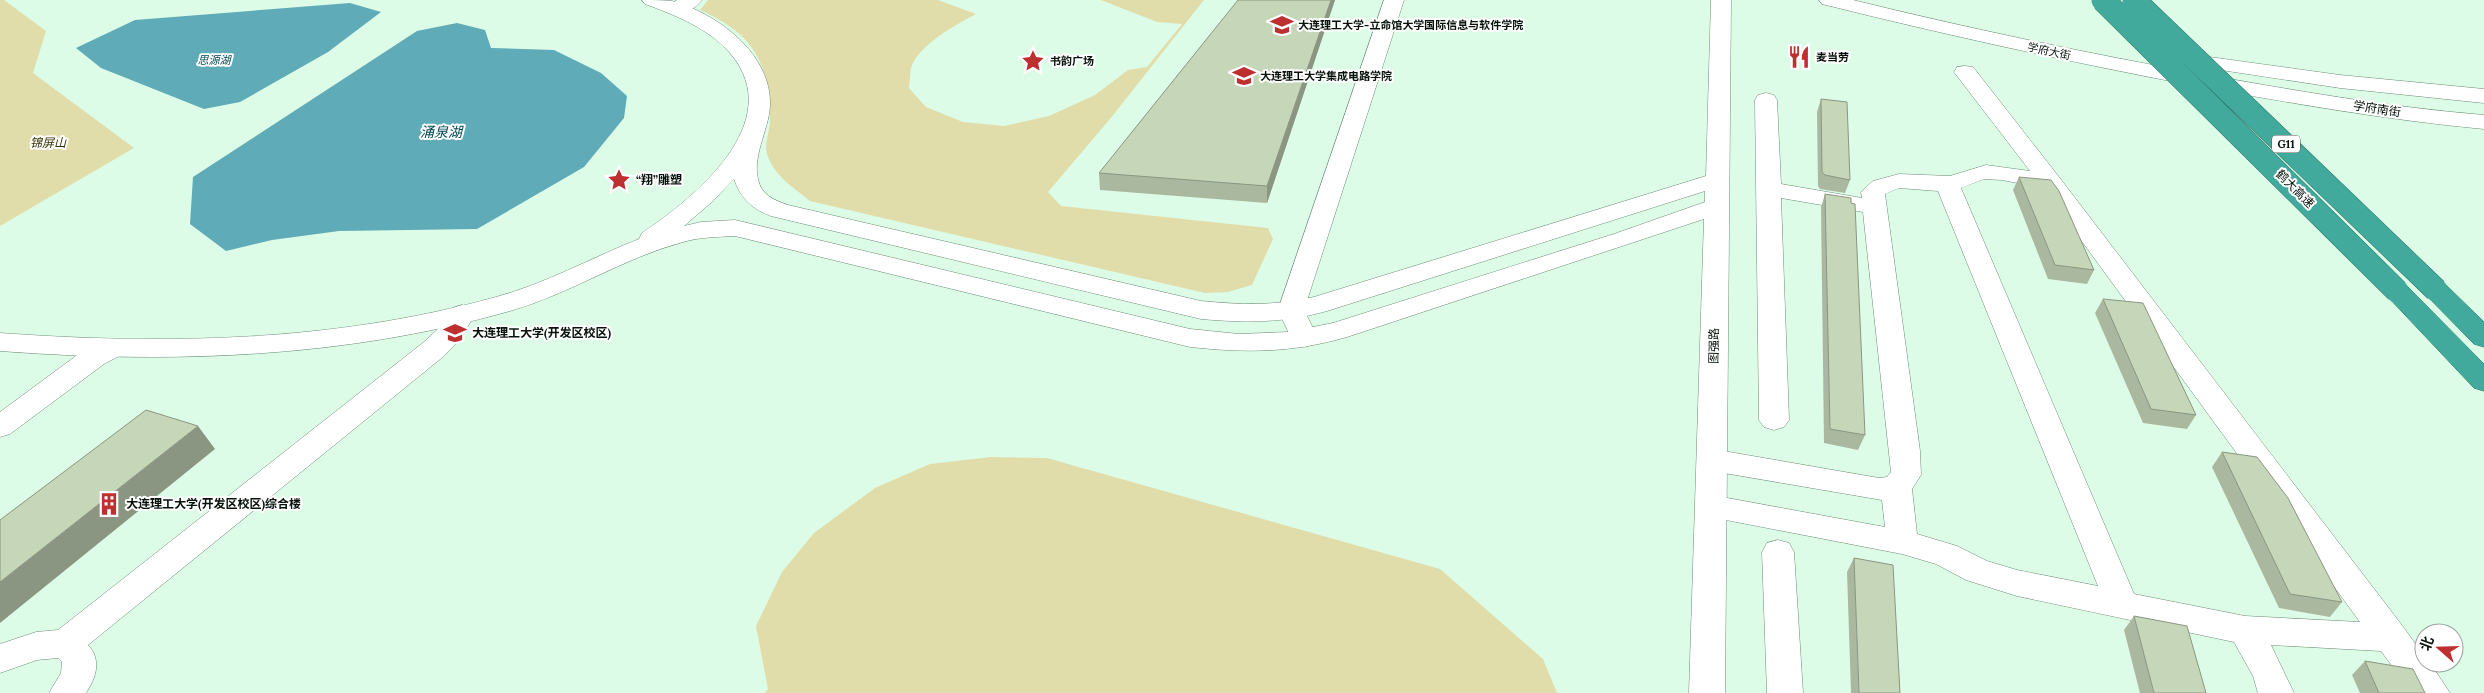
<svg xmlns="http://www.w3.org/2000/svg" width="2484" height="693" viewBox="0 0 2484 693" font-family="Lora,'Noto Sans SC',serif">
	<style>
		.green { fill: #e1ddaa }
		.water { fill: #5fabb7 }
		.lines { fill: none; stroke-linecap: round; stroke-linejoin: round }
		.street-casing { stroke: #6d8a77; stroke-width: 1 }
		.secondary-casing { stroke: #6d8a77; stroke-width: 1 }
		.highway-casing { stroke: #2d7569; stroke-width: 1 }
		.street { fill: #fff; fill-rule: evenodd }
		.secondary { fill: #fff; fill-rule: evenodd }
		.highway { fill: #42aa9c; fill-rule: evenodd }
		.highway-bridge-casing { stroke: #2d7569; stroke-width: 24; stroke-linecap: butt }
		.highway-bridge { stroke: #42aa9c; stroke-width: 23 }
		.wall { fill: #aab89f }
		.shaded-wall { fill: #8b9682 }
		.building { fill: #c6d6b9; stroke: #8b9682 }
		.labels { text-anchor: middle; stroke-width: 4; stroke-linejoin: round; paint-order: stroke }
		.far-poi-label { font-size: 11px; font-weight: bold; fill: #07120b; stroke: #fff; text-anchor: start }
		.far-street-label { font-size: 11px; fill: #07120b; stroke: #fff }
		.far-water-label { font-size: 11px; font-style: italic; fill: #004952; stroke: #fff }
		.shield { fill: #fff; stroke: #515954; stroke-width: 1 }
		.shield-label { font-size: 11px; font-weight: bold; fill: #07120b }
		.street-label { font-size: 12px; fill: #07120b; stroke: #fff }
		.park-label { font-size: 12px; font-style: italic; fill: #373302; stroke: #fff }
		.poi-label { font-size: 12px; font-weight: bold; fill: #07120b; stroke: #fff; text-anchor: start }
		.water-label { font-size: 14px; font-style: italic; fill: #004952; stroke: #fff }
	</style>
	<rect width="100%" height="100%" fill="#ddfce7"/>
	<path class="green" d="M0,0H4L46,31L33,73L134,148L0,226Z
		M708,0H938L976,14C956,25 918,45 911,68C910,74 910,81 909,88L926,107L963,122L1004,126L1049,116L1095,95L1128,70L1147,67L1182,24L1157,22L1101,0H1204L1110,119L1048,192L1061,206L1268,228L1273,239L1252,285L1228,292L1205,293L810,201C793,187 774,176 767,154C764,144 770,130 770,120C769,62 754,34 700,10Z
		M991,457L1047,458L1440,569L1543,659L1557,693H765L768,689L756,626L782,572L814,533L875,488L930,464Z"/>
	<path class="water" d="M350,3L381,12L328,52L240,102L204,109L101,68L76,48L135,20Z
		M457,23L485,30L491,48L554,50L601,73L627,96L624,118L584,167L477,229L339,231L272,240L226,251L190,224L193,177L417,31Z"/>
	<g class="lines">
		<defs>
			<path id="street" d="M677,0H702C695,10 679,16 668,13L665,9Z
				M1384,0H1404L1304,310L1318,338L1314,344L1304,347L1294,344L1278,310Z
				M1965,66L1973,67L2059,177L2404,628L2424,656V663H2430L2450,693H2412L2381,651L2271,645L2294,693H2258L2253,676L2234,642L2017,596L1966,580L1936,564L1902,554L1700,515L1695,507L1700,499L1711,495L1885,527L1882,500L1712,471L1701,468L1697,460L1701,452L1712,449L1879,478L1887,477L1891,472L1863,212L1781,198L1789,420L1784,427L1774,430L1764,427L1759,420L1755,100L1758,95L1766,93L1774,95L1777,100L1781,184L1862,198L1861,192L1873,181L1899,174L1950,176L1986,165L2030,171L1954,72L1957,67ZM1984,179L2002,180L2043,188L2360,622L2245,616L2134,594L1961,188ZM1899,188L1938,191L2098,586L2017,570L1987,561L1957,546L1917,534L1912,489L1921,475L1920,451L1885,194Z
				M462,305L471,308L475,314L461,338L444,356L88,645C102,660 96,678 86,693H49L61,673L62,662L58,658L37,660L0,673V644L36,632L58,630L424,342L441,326L453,308Z
				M109,340L119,342L123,349L119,356L104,364L10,434L0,437V412L84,350Z
				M1778,540L1789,543L1794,552L1803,693H1767L1762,552L1767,543Z"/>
			<path id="secondary" d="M642,0C652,0 663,0 672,1C716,13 769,52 770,101C771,127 752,153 758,179C761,195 774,200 788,205L1201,301C1243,305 1273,306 1314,297L1706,176L1711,0H1731L1725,693H1689L1704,219L1347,337C1291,353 1247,353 1190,347L735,236C717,237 700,237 683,242C623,258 570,294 510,311C344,358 172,364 0,351V333C166,345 334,342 496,297C545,284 591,258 639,239L642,233C694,198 789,122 730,53C708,28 675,15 645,4ZM734,179C741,199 752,209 771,216L1201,319C1247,323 1283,323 1327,311L1705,191V202L1614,234L1333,323L1288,332L1239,334L1190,329L735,220L701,222L684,226L713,201Z
				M1819,0H1853C1967,28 2081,52 2196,73C2292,90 2387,107 2484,115V129C2387,120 2291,103 2196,86C2070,62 1946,35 1822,4Z
				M2195,55L2340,75L2484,89V103L2340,88L2188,65L2184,61L2188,57Z"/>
			<path id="highway" d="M2436,282L2445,284L2484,322V347L2474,344L2427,296L2423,290L2427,284Z
				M2397,283L2406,285L2484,364V391L2474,388L2388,297L2384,291L2388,285Z"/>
		</defs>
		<use href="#street" class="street-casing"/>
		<use href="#secondary" class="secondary-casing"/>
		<use href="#highway" class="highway-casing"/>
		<use href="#street" class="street"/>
		<use href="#secondary" class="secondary"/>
		<use href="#highway" class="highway"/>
		<defs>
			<path id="highway-bridge" d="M2103,0L2397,291
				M2134,0L2436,290"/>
		</defs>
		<use href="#highway-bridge" class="highway-bridge-casing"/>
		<use href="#highway-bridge" class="highway-bridge"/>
	</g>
	<path class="wall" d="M1335,0L1267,203L1100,190L1099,173Z
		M1821,99L1850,180L1845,193L1820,189L1818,186L1817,112Z
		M2019,177L2094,270L2087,284L2048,279L2013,190Z
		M1825,194L1865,435L1858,450L1824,443L1821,207Z
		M2103,299L2196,415L2187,429L2143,423L2095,313Z
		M2222,452L2342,602L2330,617L2279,608L2212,467Z
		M1854,558L1900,693H1851L1847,572Z
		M2134,616L2206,693H2140L2124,630Z
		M2365,661L2425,693H2360L2352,675Z"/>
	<path class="shaded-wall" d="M1331,0H1335L1267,203V186Z
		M198,426L215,449L0,623V582Z"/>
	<path class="building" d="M1238,0H1331L1267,186L1099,173Z
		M1821,99L1847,102L1850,180L1825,175L1822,172Z
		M2019,177L2051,180L2059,191L2094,270L2055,265Z
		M1825,194L1851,198V203L1855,204L1865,435L1830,429Z
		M2103,299L2143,303L2196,415L2151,409Z
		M146,410L198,426L0,582V520Z
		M2222,452L2257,457L2288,498L2342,602L2290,594Z
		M1854,558L1893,565L1900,693H1859Z
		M2134,616L2187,626L2206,693H2154Z
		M2365,661L2413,669L2425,693H2379Z"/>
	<defs>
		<symbol id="university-bare" viewBox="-9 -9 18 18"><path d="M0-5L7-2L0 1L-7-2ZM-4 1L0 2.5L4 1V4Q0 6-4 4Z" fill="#be2f2f" stroke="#fff" stroke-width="2.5" paint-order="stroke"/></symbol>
		<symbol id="restaurant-bare" viewBox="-9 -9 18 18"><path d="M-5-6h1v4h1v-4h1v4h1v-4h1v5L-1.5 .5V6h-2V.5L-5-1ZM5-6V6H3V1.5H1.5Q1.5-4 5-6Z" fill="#be2f2f" stroke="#fff" stroke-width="2.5" paint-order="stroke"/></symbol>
		<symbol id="sight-bare" viewBox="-9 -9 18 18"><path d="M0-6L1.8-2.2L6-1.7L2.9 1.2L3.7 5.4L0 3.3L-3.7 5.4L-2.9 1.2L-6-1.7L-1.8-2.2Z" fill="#be2f2f" stroke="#fff" stroke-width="2.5" paint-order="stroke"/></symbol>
		<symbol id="building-bare" viewBox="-9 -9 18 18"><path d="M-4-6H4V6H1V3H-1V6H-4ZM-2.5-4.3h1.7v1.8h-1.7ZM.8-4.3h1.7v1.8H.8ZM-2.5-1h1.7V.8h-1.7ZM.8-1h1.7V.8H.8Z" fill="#be2f2f" stroke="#fff" stroke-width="2.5" paint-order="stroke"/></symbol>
	</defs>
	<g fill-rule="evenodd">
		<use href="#university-bare" x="1266" y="9" width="32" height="32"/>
		<use href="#restaurant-bare" x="1783" y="41" width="32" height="32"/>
		<use href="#sight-bare" x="1017" y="45" width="32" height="32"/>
		<use href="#university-bare" x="1228" y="60" width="32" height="32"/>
		<use href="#sight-bare" x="603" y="164" width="32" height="32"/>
		<use href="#university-bare" x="439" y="317" width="32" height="32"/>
		<use href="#building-bare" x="93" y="488" width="32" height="32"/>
	</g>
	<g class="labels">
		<g class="far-poi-label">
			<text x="1298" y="29">大连理工大学-立命馆大学国际信息与软件学院</text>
			<text x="1816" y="61">麦当劳</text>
			<text x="1050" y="65">书韵广场</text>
			<text x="1260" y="80">大连理工大学集成电路学院</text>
		</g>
		<g class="far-street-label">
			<text transform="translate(2049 51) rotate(12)" y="4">学府大街</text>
		</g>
		<g class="far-water-label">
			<text x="214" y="64">思源湖</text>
		</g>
		<rect class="shield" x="2272" y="135.5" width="28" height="17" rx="4"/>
		<g class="shield-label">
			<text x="2286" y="148">G11</text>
		</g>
		<g class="street-label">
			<text transform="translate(2377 109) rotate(9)" y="4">学府南街</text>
			<text transform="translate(2295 189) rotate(45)" y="4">鹤大高速</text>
			<text transform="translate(1714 346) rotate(-89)" y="4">图强路</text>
		</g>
		<g class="park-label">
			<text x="48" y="147">锦屏山</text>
		</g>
		<g class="poi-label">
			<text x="636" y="184">“翔”雕塑</text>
			<text x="472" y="337">大连理工大学(开发区校区)</text>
			<text x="126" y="508">大连理工大学(开发区校区)综合楼</text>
		</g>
		<g class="water-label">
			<text x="441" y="137">涌泉湖</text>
		</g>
	</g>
	<g transform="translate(2439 648) rotate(290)"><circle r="24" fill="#ffffff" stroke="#9ca09d"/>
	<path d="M0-4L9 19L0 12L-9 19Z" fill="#be2f2f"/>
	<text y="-8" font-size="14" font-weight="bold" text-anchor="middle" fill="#07120b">北</text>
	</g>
</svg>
